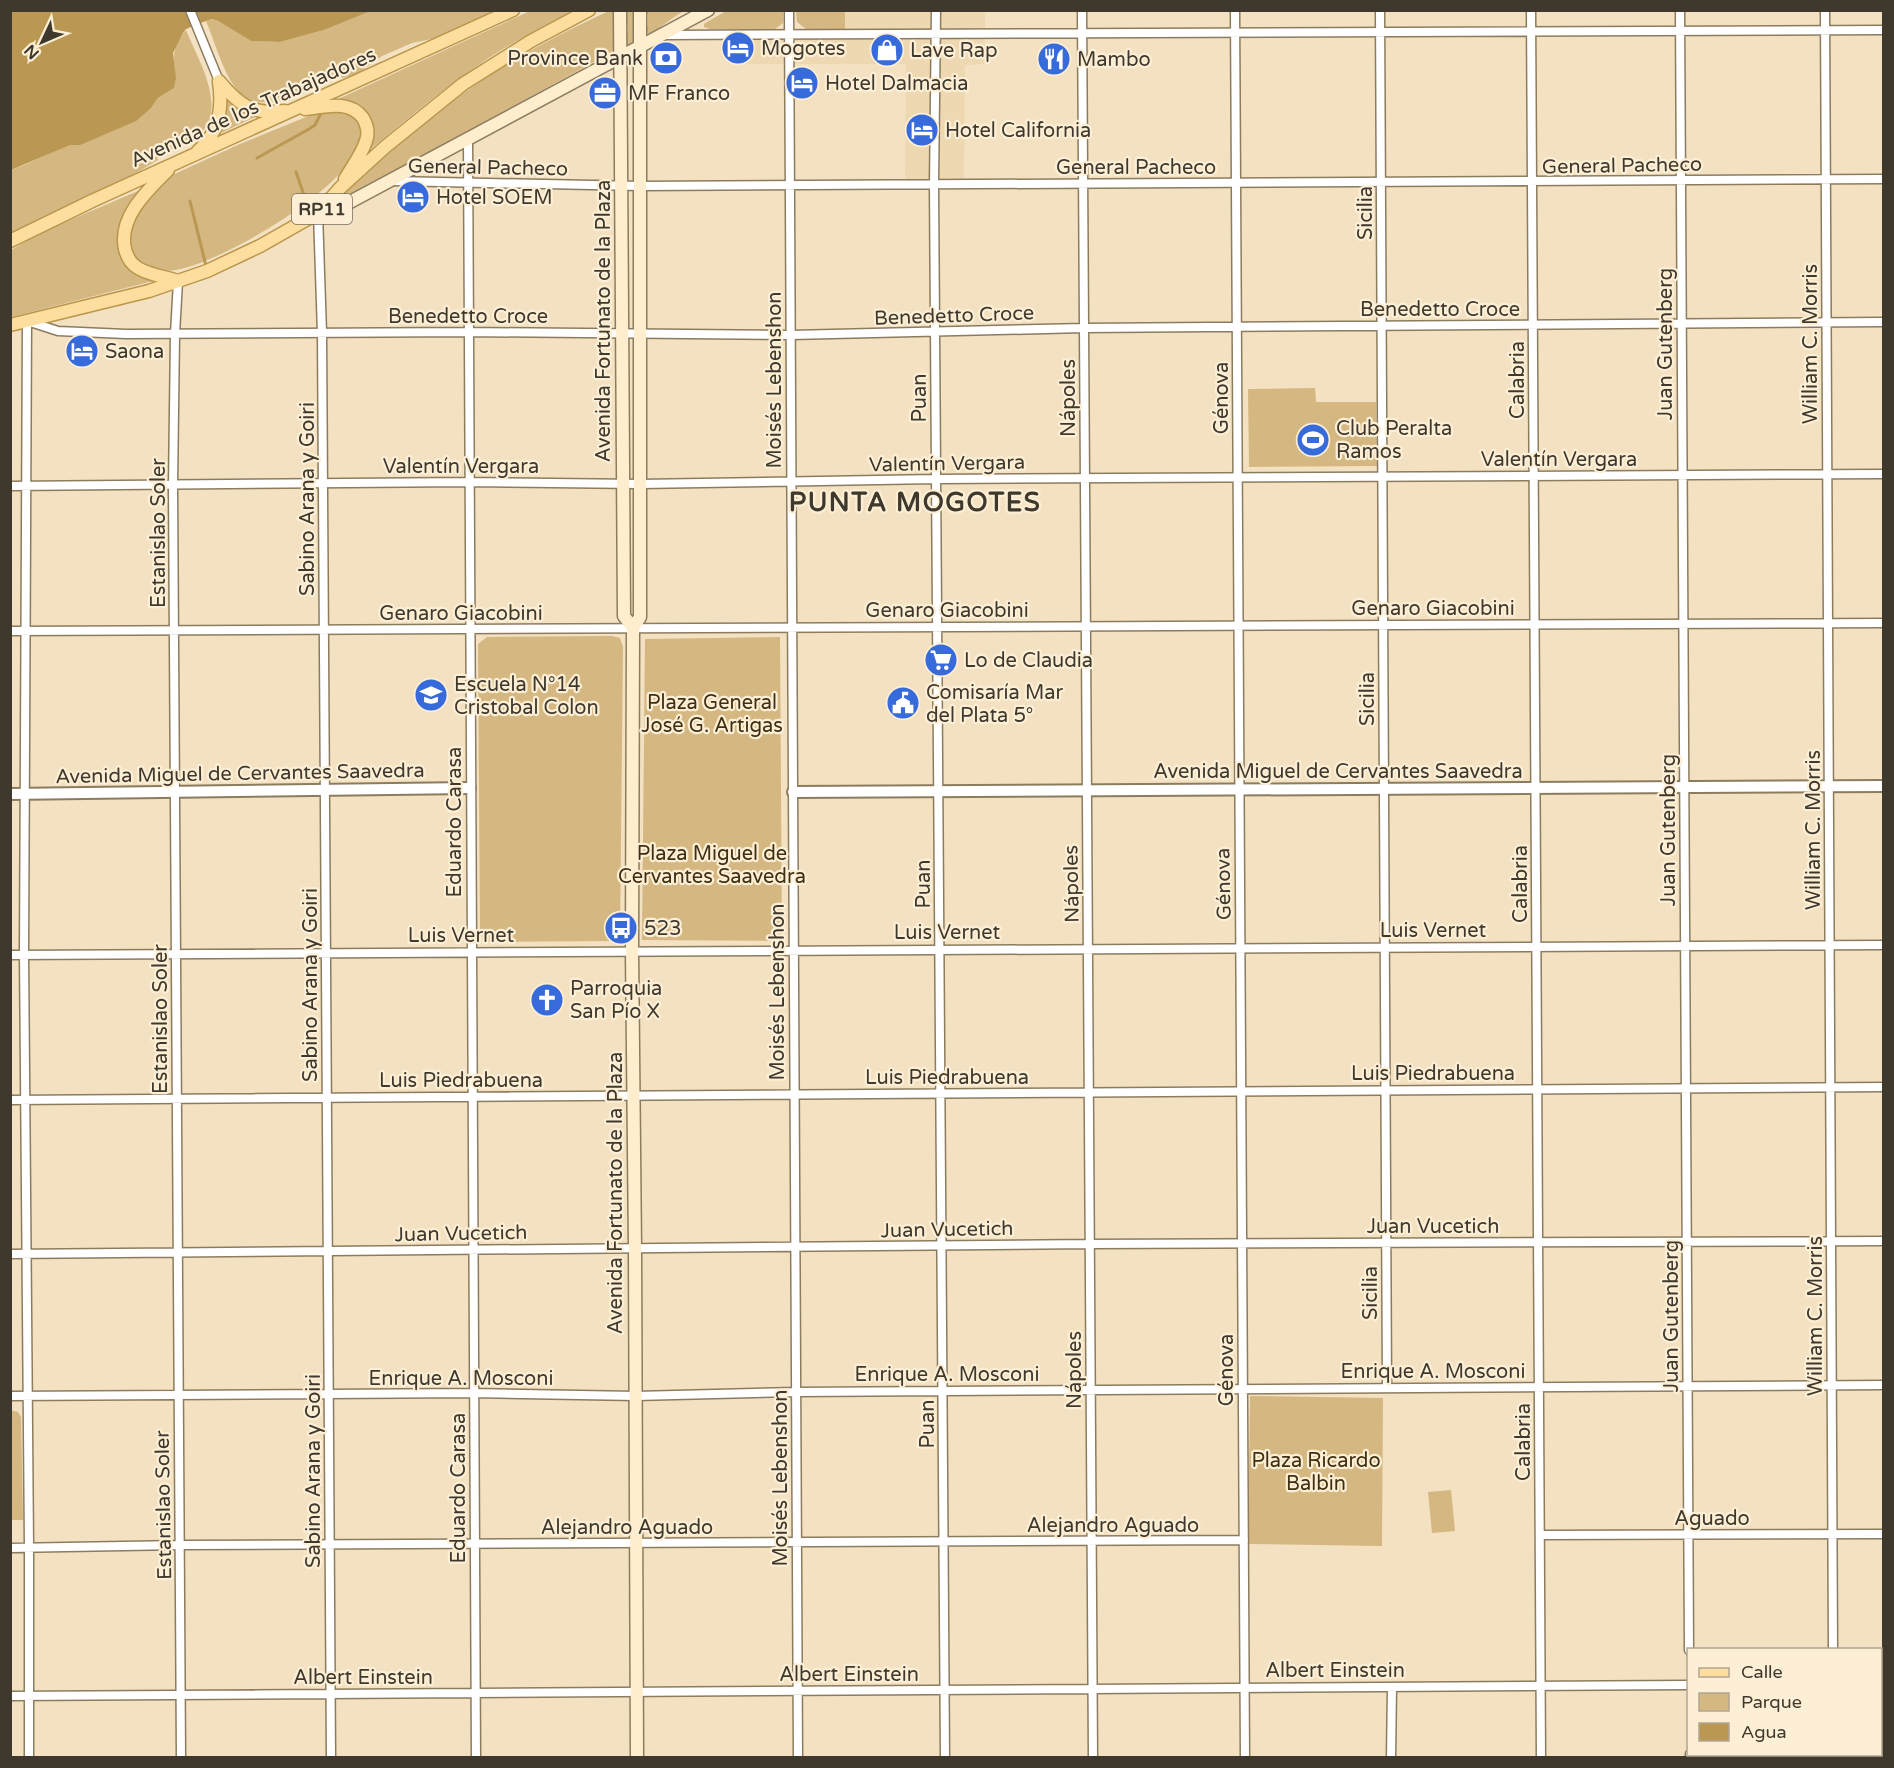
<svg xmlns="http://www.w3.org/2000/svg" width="1894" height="1768" viewBox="0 0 1894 1768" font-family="'Varela Round',sans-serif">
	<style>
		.built { fill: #eed8b1 }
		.green { fill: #d4b781 }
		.water { fill: #ba9854 }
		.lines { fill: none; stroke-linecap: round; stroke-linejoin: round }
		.stream { stroke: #ba9854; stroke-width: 3 }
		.minor-casing { stroke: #8c7c5f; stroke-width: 11 }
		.tertiary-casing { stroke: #8c7c5f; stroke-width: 14 }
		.secondary-casing { stroke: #8c7c5f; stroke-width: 15 }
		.primary-casing { stroke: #b9964c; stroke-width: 15 }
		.minor { stroke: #fff; stroke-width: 8 }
		.tertiary { stroke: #fff; stroke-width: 10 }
		.secondary { stroke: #feeece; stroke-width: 12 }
		.primary { stroke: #fdde9e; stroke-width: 12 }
		.labels { text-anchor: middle; stroke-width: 4.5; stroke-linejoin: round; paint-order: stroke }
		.shield { fill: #fdefd5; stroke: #786f5f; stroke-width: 1.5 }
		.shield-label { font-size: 18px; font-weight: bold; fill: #3f382c }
		.poi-label { font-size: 20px; fill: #3f382c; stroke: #fdefd5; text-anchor: start }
		.street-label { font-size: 20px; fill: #3f382c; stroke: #fdefd5 }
		.park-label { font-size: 20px; fill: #3f3012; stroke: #fdefd5 }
		.district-label { font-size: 26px; font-weight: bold; letter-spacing: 1.5px; fill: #3f382c; stroke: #fdefd5 }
	</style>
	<rect width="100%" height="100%" fill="#f3e1c1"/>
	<path class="built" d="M845,11H985V64L965,65L964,185H905L906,64H729L728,35L845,34Z"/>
	<path class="green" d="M728,10L783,11V23L775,29H710L704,27V24L707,22Z
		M371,11H496L436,38L412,43L382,56L357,74L342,78L340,74C310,88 261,123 234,86C222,69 214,40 206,21L210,19L218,21L251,41L280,42L324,30Z
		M530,11H573C539,28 505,46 474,68C436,94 401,124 366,153L372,133L336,100Z
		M609,11H684C671,18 662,27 649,34L646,31V28L648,26V14L633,22V35L635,34V41L626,46L628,24L613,31V46L616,45L612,52L347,197L332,202C370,173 402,139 440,110C493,70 549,38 609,11Z
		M796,11H845V29H806L797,22Z
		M186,30C197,58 229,108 199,135C187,145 171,150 157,156L158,160L131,176L11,233V170L22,166L151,108L158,98L174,88C178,62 166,54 186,30Z
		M226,99L240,109L255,117L219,134Z
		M348,109L362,126C362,130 363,136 362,140C349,188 223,262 176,270C163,272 153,269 140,266L128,248L134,213L168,177L240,144L316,113Z
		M145,188L120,250L161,279L11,317V250L42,232Z
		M1315,388L1316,402H1376L1377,466L1249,467L1248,389Z
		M612,636L620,638L623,647L620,936L613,941L485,942L480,934L478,644L487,637Z
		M780,637L782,941L642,940L645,639Z
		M1250,1396L1383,1398L1382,1546L1248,1544Z
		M10,1410L18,1412L21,1417L23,1520H11Z
		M1451,1490L1455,1531L1432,1533L1428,1492Z"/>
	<path class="water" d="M174,10L178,12L371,11L324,30L280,42L251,41L218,21L211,19L186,29L183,33L173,53L176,78L174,88L158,98L151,108L136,121L80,145H70L11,170V11Z"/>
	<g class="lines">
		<path class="stream" d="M257,158L309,129L315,125L320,115
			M296,172L305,198
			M190,201L206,266"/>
		<defs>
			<path id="minor" d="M190,10L219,81
				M789,10L798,1758
				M936,10L934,185L945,1758
				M1082,10L1093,1758
				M1235,10L1245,1758
				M1380,10L1387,1388
				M1531,10L1541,1758
				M1680,10L1689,1650
				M1825,10L1833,1650
				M663,35L1884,30
				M468,139L476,1758
				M392,181L640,186L1884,179
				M318,213L322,333L331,1758
				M178,281L175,334L173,486L181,1758
				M10,486L469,482L640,484L936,479L1884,474
				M10,631L1884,623
				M10,955L1884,945
				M10,1100L1884,1087
				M10,1254L1090,1244L1884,1241
				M10,1396L474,1393L636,1396L796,1392L1884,1385
				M1540,1535L1884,1534
				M10,1548L180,1545L1244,1540
				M1880,1683H1884
				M10,1696L1688,1685
				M1690,1754V1758
				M1834,1754V1758
				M29,1758V1548L24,954L27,321L58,331L126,334L468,332L791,335L1084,328L1884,322
				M1391,1758L1392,1687"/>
			<path id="tertiary" d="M793,792L1884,786
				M10,794L470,788"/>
			<path id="secondary" d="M620,10L624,616L633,628
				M318,213L350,202L708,10
				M637,1758L635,1248L632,951L633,628L640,617V10"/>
			<path id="primary" d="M219,81C239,105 252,115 285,111
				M305,109C325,107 349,99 363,118C367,125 369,133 366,141C362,154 352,167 345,179
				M198,151C219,133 223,108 219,82
				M168,170C148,190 118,217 125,249C127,257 131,264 138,268C149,275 166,277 178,281
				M10,241L92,201L513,10
				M10,325L149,291L207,271L260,246L318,213L340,188L385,147L463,84L531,41L589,10"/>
		</defs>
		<use href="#minor" class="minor-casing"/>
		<use href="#tertiary" class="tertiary-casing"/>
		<use href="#secondary" class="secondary-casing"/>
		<use href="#primary" class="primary-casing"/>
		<use href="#minor" class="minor"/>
		<use href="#tertiary" class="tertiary"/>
		<use href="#secondary" class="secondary"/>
		<use href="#primary" class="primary"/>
	</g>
	<defs>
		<symbol id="hotel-disc" viewBox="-11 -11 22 22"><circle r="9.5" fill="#376ada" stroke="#fdefd5"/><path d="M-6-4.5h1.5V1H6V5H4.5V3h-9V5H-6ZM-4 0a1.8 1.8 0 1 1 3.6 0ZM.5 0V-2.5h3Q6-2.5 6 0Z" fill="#fff"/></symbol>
		<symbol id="shop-disc" viewBox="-11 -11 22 22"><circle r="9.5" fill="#376ada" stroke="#fdefd5"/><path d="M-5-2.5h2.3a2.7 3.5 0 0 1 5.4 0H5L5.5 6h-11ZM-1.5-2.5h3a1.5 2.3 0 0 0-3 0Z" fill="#fff"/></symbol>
		<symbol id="bank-disc" viewBox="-11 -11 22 22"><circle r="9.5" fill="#376ada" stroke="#fdefd5"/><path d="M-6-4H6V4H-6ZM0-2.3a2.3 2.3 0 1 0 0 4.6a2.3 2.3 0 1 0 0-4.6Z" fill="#fff"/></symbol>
		<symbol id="restaurant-disc" viewBox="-11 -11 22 22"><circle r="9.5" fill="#376ada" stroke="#fdefd5"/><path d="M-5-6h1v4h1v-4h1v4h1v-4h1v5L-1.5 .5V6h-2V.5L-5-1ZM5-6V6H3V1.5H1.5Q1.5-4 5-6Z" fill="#fff"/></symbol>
		<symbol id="office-disc" viewBox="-11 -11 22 22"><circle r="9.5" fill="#376ada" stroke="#fdefd5"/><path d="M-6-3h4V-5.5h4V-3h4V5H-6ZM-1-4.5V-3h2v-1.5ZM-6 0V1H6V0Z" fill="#fff"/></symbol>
		<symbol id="stadium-disc" viewBox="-11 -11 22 22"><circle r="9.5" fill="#376ada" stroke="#fdefd5"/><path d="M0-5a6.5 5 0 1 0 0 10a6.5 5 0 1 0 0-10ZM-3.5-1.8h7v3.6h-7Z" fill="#fff"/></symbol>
		<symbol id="supermarket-disc" viewBox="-11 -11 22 22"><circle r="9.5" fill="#376ada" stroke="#fdefd5"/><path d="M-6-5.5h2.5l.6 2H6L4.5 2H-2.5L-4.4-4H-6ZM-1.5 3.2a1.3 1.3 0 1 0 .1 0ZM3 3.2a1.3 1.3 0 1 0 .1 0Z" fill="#fff"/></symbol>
		<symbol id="school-disc" viewBox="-11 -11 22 22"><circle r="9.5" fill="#376ada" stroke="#fdefd5"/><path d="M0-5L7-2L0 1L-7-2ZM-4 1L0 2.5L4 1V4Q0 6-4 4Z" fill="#fff"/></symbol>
		<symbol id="civic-disc" viewBox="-11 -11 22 22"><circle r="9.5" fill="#376ada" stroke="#fdefd5"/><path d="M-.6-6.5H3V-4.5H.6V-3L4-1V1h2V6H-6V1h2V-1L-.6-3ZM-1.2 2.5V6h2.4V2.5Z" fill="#fff"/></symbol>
		<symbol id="bus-disc" viewBox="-11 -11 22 22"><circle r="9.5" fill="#376ada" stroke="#fdefd5"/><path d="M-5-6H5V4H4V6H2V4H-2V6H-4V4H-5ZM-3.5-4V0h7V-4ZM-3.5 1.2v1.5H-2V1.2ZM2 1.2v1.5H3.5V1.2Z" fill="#fff"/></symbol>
		<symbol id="church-disc" viewBox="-11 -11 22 22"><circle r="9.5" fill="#376ada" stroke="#fdefd5"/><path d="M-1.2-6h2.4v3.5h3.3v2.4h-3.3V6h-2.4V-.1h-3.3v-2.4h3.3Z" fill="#fff"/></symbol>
	</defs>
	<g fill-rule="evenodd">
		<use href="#hotel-disc" x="719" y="29" width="38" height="38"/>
		<use href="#shop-disc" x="868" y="31" width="38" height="38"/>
		<use href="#bank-disc" x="647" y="39" width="38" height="38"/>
		<use href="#restaurant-disc" x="1035" y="40" width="38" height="38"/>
		<use href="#hotel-disc" x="783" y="64" width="38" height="38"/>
		<use href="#office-disc" x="586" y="74" width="38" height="38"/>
		<use href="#hotel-disc" x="903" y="111" width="38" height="38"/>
		<use href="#hotel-disc" x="394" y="178" width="38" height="38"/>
		<use href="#hotel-disc" x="63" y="332" width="38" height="38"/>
		<use href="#stadium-disc" x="1294" y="421" width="38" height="38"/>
		<use href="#supermarket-disc" x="922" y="641" width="38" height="38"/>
		<use href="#school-disc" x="412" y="676" width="38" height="38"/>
		<use href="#civic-disc" x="884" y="684" width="38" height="38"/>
		<use href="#bus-disc" x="602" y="909" width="38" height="38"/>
		<use href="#church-disc" x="528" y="981" width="38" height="38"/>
	</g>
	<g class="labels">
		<rect class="shield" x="292" y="194" width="60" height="30" rx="4.5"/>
		<g class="shield-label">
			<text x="322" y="215">RP11</text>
		</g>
		<g class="poi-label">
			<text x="761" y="55">Mogotes</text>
			<text x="910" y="57">Lave Rap</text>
			<text x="643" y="65" text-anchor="end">Province Bank</text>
			<text x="1077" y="66">Mambo</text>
			<text x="825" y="90">Hotel Dalmacia</text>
			<text x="628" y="100">MF Franco</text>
			<text x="945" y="137">Hotel California</text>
			<text x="436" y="204">Hotel SOEM</text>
			<text x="105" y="358">Saona</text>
			<text x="1336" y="435">Club Peralta<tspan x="1336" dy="23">Ramos</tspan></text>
			<text x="964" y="667">Lo de Claudia</text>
			<text x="454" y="691">Escuela N°14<tspan x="454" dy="23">Cristobal Colon</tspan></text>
			<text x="926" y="699">Comisaría Mar<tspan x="926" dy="23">del Plata 5°</tspan></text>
			<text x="644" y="935">523</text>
			<text x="570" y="995">Parroquia<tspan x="570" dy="23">San Pío X</tspan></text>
		</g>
		<g class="street-label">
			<text transform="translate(253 107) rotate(-24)" y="7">Avenida de los Trabajadores</text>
			<text transform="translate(1622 165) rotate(-1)" y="7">General Pacheco</text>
			<text transform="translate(488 167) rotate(1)" y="7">General Pacheco</text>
			<text x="1136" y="174">General Pacheco</text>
			<text transform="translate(1365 213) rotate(-90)" y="7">Sicilia</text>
			<text x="1440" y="316">Benedetto Croce</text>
			<text transform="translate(954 315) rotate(-2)" y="7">Benedetto Croce</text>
			<text x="468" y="323">Benedetto Croce</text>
			<text transform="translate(603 321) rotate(-90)" y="7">Avenida Fortunato de la Plaza</text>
			<text transform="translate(1665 344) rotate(-90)" y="7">Juan Gutenberg</text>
			<text transform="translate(1810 344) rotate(-90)" y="7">William C. Morris</text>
			<text transform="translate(774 380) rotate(-90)" y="7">Moisés Lebenshon</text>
			<text transform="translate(1517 380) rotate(-90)" y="7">Calabria</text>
			<text transform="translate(919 398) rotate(-90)" y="7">Puan</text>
			<text transform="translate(1068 398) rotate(-90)" y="7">Nápoles</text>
			<text transform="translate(1221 398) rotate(-90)" y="7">Génova</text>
			<text x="1559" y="466">Valentín Vergara</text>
			<text transform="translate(947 463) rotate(-1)" y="7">Valentín Vergara</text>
			<text x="461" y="473">Valentín Vergara</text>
			<text transform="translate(307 499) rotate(-90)" y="7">Sabino Arana y Goiri</text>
			<text transform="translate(158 533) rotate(-90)" y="7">Estanislao Soler</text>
			<text x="1433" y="615">Genaro Giacobini</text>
			<text x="947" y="617">Genaro Giacobini</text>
			<text x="461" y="620">Genaro Giacobini</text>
			<text transform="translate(1367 699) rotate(-90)" y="7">Sicilia</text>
			<text x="1338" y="778">Avenida Miguel de Cervantes Saavedra</text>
			<text transform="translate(240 773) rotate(-1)" y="7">Avenida Miguel de Cervantes Saavedra</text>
			<text transform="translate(454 822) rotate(-90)" y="7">Eduardo Carasa</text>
			<text transform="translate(1668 830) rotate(-90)" y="7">Juan Gutenberg</text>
			<text transform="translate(1813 830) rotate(-90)" y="7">William C. Morris</text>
			<text transform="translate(923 884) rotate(-90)" y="7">Puan</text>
			<text transform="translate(1071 884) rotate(-91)" y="7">Nápoles</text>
			<text transform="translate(1223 884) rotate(-91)" y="7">Génova</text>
			<text transform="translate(1520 884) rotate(-90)" y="7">Calabria</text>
			<text x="1433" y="937">Luis Vernet</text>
			<text x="947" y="939">Luis Vernet</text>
			<text x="461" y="942">Luis Vernet</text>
			<text transform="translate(310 985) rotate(-90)" y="7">Sabino Arana y Goiri</text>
			<text transform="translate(777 992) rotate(-90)" y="7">Moisés Lebenshon</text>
			<text transform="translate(160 1019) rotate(-90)" y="7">Estanislao Soler</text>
			<text x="1433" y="1080">Luis Piedrabuena</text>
			<text x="947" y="1084">Luis Piedrabuena</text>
			<text x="461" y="1087">Luis Piedrabuena</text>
			<text transform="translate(615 1193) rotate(-90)" y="7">Avenida Fortunato de la Plaza</text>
			<text x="1433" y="1233">Juan Vucetich</text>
			<text transform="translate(947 1229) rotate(-1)" y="7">Juan Vucetich</text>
			<text transform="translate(461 1233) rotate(-1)" y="7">Juan Vucetich</text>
			<text transform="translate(1370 1293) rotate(-90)" y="7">Sicilia</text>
			<text transform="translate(1671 1316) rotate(-90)" y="7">Juan Gutenberg</text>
			<text transform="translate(1815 1316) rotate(-90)" y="7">William C. Morris</text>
			<text transform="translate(1074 1370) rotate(-90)" y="7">Nápoles</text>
			<text transform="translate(1226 1370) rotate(-90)" y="7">Génova</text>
			<text x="1433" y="1378">Enrique A. Mosconi</text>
			<text x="947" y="1381">Enrique A. Mosconi</text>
			<text x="461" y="1385">Enrique A. Mosconi</text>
			<text transform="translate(927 1424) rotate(-90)" y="7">Puan</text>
			<text transform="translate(1523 1442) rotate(-90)" y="7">Calabria</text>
			<text transform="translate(313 1471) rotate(-90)" y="7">Sabino Arana y Goiri</text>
			<text transform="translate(780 1478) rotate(-90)" y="7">Moisés Lebenshon</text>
			<text transform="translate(458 1488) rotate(-90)" y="7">Eduardo Carasa</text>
			<text transform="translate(163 1505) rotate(-91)" y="7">Estanislao Soler</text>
			<text x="1712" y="1525">Aguado</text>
			<text x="1113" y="1532">Alejandro Aguado</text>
			<text x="627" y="1534">Alejandro Aguado</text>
			<text x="1335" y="1677">Albert Einstein</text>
			<text x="849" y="1681">Albert Einstein</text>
			<text x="363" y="1684">Albert Einstein</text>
		</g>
		<g class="park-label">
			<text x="712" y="709">Plaza General<tspan x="712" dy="23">José G. Artigas</tspan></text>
			<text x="712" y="860">Plaza Miguel de<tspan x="712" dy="23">Cervantes Saavedra</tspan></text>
			<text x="1316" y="1467">Plaza Ricardo<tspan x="1316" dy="23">Balbin</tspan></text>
		</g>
		<g class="district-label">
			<text x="915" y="511">PUNTA MOGOTES</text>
		</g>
	</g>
	<rect width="1894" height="1768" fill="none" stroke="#3f382c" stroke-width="24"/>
	<rect x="1687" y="1648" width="195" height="108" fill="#fdefd5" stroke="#b1a691" stroke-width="1.5"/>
	<rect x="1699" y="1668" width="30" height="9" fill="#fdde9e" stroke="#b1a691" stroke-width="1.5"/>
	<text x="1741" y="1678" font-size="18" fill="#3f382c">Calle</text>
	<rect x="1699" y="1693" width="30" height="18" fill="#d4b781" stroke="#b1a691" stroke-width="1.5"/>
	<text x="1741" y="1708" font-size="18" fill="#3f382c">Parque</text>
	<rect x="1699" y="1723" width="30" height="18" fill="#ba9854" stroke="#b1a691" stroke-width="1.5"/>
	<text x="1741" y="1738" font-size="18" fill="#3f382c">Agua</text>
	<g transform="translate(42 42) rotate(226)" stroke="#fdefd5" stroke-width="4.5" paint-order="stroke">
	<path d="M0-4.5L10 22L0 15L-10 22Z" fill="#3f382c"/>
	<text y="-9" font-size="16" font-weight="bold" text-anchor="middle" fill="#3f382c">N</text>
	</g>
</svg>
